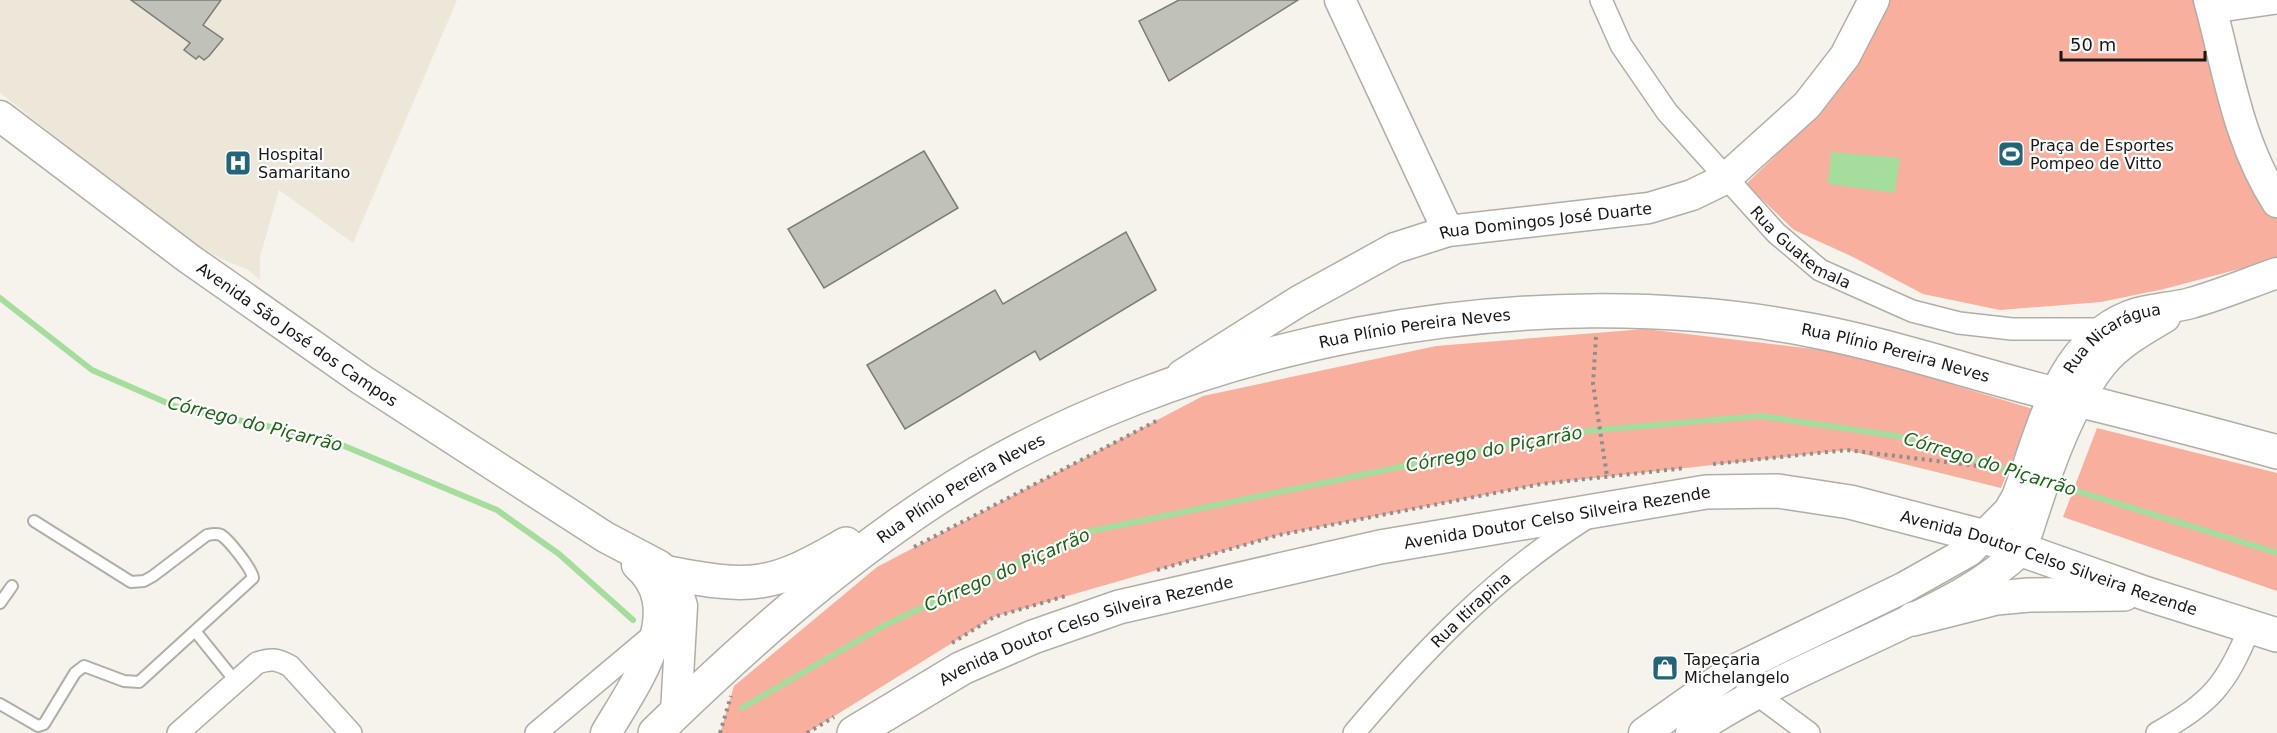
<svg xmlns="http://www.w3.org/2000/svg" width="2277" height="733" viewBox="0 0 2277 733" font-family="'DejaVu Sans',sans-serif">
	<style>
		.built { fill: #ede7d9 }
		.green { fill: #f8af9e }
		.water { fill: #a5dd9d }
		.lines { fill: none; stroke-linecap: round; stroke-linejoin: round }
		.stream { stroke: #a5dd9d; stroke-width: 6 }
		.building { fill: #c0c2ba; stroke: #7b7c76; stroke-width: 1.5 }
		.lane-casing { stroke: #b0aea7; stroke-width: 14 }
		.street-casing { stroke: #b0aea7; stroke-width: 24 }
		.secondary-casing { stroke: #b0aea7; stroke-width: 33 }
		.primary-casing { stroke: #b0aea7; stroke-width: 36 }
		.path { stroke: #908e8a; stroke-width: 4; stroke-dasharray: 3 4.5; stroke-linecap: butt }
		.lane { stroke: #fff; stroke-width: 10 }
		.street { stroke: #fff; stroke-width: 21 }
		.secondary { stroke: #fff; stroke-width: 30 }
		.primary { stroke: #fff; stroke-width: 33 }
		.labels { text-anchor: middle; stroke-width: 4.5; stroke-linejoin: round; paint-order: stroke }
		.poi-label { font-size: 16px; fill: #191816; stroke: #fff; text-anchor: start }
		.street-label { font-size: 16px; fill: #191816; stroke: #fff }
		.water-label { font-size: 18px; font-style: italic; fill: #1d6514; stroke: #fff }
	</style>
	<rect width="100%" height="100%" fill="#f6f3ec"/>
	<path class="built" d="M0,0H457L353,243L279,190L260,257V280L247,269L221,259L171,228L0,93Z"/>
	<path class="green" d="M1888,0H2195L2277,214V259L2164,289L2101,302L2000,310L1923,294L1853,257L1794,230L1746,184C1790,142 1836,99 1867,46C1876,32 1881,15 1888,0Z
		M1645,329L1848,353L2033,409L2001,488L1847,450L1541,484L1279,535L994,617L807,733H720L734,686L877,567L1203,396L1436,346Z
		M2097,428L2277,473V591L2063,517Z"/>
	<path class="water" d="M1831,152L1900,158L1895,193L1828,184Z"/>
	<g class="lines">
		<path class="stream" d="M0,298L92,370L174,406L330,440L497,510L559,554L633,620
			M2051,483L2277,553
			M742,708L885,625L1082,533L1564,433L1760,416L1897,436L2018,473"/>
	</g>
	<path class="building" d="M131,0H221L203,25L223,39L209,56L204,60L199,56L196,59L184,50L190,43Z
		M1179,0H1298L1169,81L1139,21Z
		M924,151L958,208L824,288L788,229Z
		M1126,232L1156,290L1040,360L1035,351L905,429L867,365L995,290L1003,304Z"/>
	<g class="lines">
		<defs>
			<path id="lane" d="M0,603L12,586
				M195,631L236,682
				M0,704L38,726L44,724L75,673L84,666L124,681L139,682L253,578C252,569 229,540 221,535C216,533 212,534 207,535L153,576L144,581L131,582L34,521"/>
			<g id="street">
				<path id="s1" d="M1601,0L1621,45L1667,112L1776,233L1820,270L1912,311L1959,323L2012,329H2104"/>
				<path d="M2212,12L2277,3"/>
				<path d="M1747,687L1809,733"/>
				<path d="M178,733L257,663C271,658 277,659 290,666L351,733"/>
				<path d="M536,733L654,634"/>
				<path id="s2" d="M1354,733C1424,650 1495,576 1588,517"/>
				<path d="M2157,733C2211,702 2226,686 2250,627"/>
			</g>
			<g id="secondary">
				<path d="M1340,0L1448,231"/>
				<path d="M2209,0C2228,69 2237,140 2277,202"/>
				<path id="s3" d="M0,116L188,258L362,380L605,537L658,565L668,573L675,582L682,606L676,713"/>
				<path id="s4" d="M1182,375L1299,301L1395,248L1448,231L1649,208L1692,195L1725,179L1807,105L1845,56L1874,0"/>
				<path d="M606,733C633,687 690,611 637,565"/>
				<path id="s5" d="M1644,733L1730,672L1905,587L1969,551L2009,511L2017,497C2041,434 2058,344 2129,316C2149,308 2170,309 2191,303C2220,295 2248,283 2277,273"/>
				<path d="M1691,733C1755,689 1832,658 1902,624C1946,603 1987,583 2022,549C2040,492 2065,410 2102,364C2118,344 2143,330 2165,317"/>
			</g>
			<g id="primary">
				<path d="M668,573C752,589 771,588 846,544"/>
				<path d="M1913,619L1996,598L2029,595L2124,594"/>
				<path id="s6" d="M655,733C741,649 833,567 933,501C1177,340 1529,274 1815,331C1897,347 1974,374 2055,394C2129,413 2203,431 2277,452"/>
				<path id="s7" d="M854,733L962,668L1033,637L1119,607L1380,547L1706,492L1778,491L1850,502L1985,537L2147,594L2277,635"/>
			</g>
		</defs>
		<use href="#lane" class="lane-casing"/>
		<use href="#street" class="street-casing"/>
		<use href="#secondary" class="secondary-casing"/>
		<use href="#primary" class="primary-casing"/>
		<path class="path" d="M1596,337L1593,384L1607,476
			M1713,464L1847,450L2003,469
			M914,547L1160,419
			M1157,570L1279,535L1541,484L1685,468
			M952,643L994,617L1069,595
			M720,733L731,696
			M807,733L834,717"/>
		<use href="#lane" class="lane"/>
		<use href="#street" class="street"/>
		<use href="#secondary" class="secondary"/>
		<use href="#primary" class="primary"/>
	</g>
	<defs>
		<symbol id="stadium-square" viewBox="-11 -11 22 22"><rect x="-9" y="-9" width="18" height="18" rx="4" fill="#226478" stroke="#fff"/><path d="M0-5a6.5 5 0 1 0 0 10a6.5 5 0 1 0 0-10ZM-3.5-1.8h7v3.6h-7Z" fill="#fff"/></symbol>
		<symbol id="hospital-square" viewBox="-11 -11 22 22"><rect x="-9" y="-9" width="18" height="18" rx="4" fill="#226478" stroke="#fff"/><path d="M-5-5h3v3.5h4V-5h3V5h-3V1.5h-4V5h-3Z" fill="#fff"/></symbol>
		<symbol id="shop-square" viewBox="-11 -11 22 22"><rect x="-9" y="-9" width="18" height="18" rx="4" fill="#226478" stroke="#fff"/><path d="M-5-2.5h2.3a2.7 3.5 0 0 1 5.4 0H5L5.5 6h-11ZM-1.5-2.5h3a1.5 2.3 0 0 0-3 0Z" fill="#fff"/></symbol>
	</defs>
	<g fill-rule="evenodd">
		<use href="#stadium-square" x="1996" y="139" width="30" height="30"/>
		<use href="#hospital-square" x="223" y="148" width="30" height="30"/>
		<use href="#shop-square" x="1650" y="653" width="30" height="30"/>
	</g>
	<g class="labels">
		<g class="poi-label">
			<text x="2030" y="151">Praça de Esportes<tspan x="2030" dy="18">Pompeo de Vitto</tspan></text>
			<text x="258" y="160">Hospital<tspan x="258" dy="18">Samaritano</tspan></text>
			<text x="1684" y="665">Tapeçaria<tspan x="1684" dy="18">Michelangelo</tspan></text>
		</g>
		<g class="street-label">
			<text dy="6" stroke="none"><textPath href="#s4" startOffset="402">Rua Domingos José Duarte</textPath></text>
			<text dy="6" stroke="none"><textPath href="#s1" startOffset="322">Rua Guatemala</textPath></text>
			<text dy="6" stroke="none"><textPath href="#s6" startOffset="879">Rua Plínio Pereira Neves</textPath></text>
			<text dy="6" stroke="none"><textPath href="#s3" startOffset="369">Avenida São José dos Campos</textPath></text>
			<text dy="6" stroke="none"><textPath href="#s5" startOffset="640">Rua Nicarágua</textPath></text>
			<text dy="6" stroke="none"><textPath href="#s6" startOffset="1365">Rua Plínio Pereira Neves</textPath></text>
			<text dy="6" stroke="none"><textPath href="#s6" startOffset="393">Rua Plínio Pereira Neves</textPath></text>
			<text dy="6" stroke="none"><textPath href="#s7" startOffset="742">Avenida Doutor Celso Silveira Rezende</textPath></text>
			<text dy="6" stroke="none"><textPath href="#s7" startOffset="1246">Avenida Doutor Celso Silveira Rezende</textPath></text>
			<text dy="6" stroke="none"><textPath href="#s2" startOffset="170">Rua Itirapina</textPath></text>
			<text dy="6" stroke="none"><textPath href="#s7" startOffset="256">Avenida Doutor Celso Silveira Rezende</textPath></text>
		</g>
		<g class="water-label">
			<text transform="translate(255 424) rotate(14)" y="6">Córrego do Piçarrão</text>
			<text transform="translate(1494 449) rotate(-11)" y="6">Córrego do Piçarrão</text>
			<text transform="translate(1990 464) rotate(17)" y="6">Córrego do Piçarrão</text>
			<text transform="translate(1007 570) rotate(-24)" y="6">Córrego do Piçarrão</text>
		</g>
	</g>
	<path d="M2061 51v9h144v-9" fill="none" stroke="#191816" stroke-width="3"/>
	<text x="2070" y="51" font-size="18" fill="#191816" stroke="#ffffff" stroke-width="4.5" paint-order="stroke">50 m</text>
</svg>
